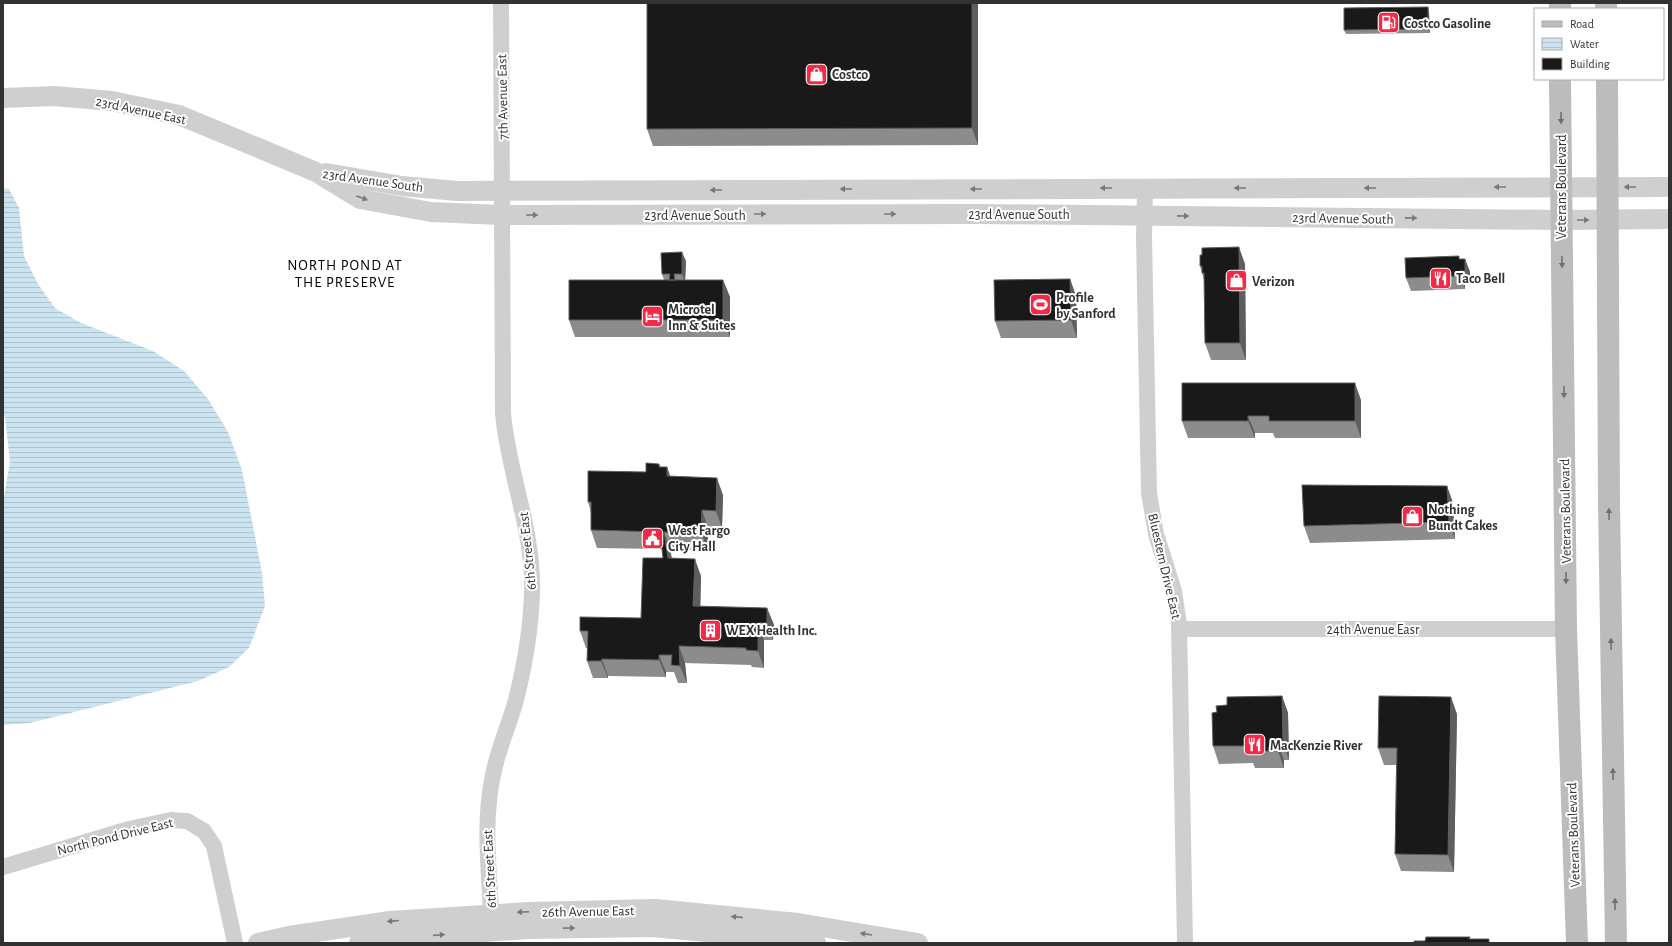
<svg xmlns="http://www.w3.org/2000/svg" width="1672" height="946" viewBox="0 0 1672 946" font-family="'Alegreya Sans',sans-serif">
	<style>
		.water { fill: url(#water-rules) }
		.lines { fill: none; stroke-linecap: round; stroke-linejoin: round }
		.minor { stroke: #cfcfcf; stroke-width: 16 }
		.tertiary { stroke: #cfcfcf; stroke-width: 20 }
		.secondary { stroke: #bcbcbc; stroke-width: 22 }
		.wall { fill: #8c8c8c }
		.shaded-wall { fill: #5e5e5e }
		.building { fill: #191919; stroke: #5e5e5e }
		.oneway { fill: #707070 }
		.oneway2 { fill: #797979 }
		.labels { text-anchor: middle; stroke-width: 4; stroke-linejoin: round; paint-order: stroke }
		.poi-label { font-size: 14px; font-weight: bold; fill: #323232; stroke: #fff; text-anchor: start }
		.street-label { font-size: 14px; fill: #323232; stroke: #fff }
		.neighbourhood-label { font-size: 15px; letter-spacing: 1px; fill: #000; stroke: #fff }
	</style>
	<defs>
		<pattern id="water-rules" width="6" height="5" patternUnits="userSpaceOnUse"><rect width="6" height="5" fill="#cbe4f0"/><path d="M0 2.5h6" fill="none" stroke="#afc4ce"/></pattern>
	</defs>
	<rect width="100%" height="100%" fill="#fff"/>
	<path class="water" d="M3,188L9,189L19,208L24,256L38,284L55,308L81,323L153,351L184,371L208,399L228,432L242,470L262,573L265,606L249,648L229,667L198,681L30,723L3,725V503L10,462L5,417L3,410Z"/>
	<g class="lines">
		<path class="minor" d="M1145,188L1144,238L1149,493L1156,534L1174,591L1179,624L1185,943
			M1179,629H1566
			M3,867L129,829L171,820L187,821L204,831L214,846L235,943
			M495,924L491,914C489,868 483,821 493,775C498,749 509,725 516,700C525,664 531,629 532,592C534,530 508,473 503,413L501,3"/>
		<path class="tertiary" d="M3,98L54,96L112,101L179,115L316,172L360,199L431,212L501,215L981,214L1561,220L1669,219
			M326,173L402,186L457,191L1669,187
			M258,943L289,936L390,921L528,912L655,909L798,923L918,943
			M359,943L391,938L529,929L652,927L794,940L816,943"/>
		<path class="secondary" d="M1560,3V9
			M1606,3V9
			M1560,79L1566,629L1577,943
			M1607,79L1609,504L1616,943"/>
	</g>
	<path class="wall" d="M978,3V145L653,146L647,129Z
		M1428,7L1429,12L1430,33L1346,34L1344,30Z
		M1460,259H1465L1470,272V284H1465V289L1411,291L1406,278Z
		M686,261L685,280H723L730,297V337H575L569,320L664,280L662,274Z
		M1245,264L1246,360H1211L1205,343L1204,280L1200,266Z
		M1070,279L1076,296L1077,338H1001L995,321Z
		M1361,400V438H1275L1273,433H1255V438H1188L1182,421Z
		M659,464L661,467H667L670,476L723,495L722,528L708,527V550L670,549L672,558L701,576L700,607L767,608L774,625L773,640H764V668L752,667L751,665L685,663L687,683H678L674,672H666V677L608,676V678H593L587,661V648H586L580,631L641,618L663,558L662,549L597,548L591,530V512L588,502L646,472Z
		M1447,486L1453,503L1455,539L1310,543L1304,526Z
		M1282,696L1288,713L1289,760H1284V768H1255L1253,763L1219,764L1213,746L1217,712L1227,705Z
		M1457,714L1454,872L1401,871L1395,854L1396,765H1384L1378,748Z"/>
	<path class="shaded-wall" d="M972,3H978V145L972,128Z
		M1428,7L1429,12L1430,33L1428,29Z
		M1239,247L1245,264L1246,360L1240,343Z
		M682,252L686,261L685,283L682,274Z
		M1465,259L1470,272V284L1465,271Z
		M1460,271L1465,284V289L1460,276Z
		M1070,279L1076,296L1077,338L1071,320Z
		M723,280L730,297V337L723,320Z
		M1355,383L1361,400V438L1355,421Z
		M1248,416L1255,433V438L1248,421Z
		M667,467L673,484L667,476Z
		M717,478L723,495L722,528L716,511Z
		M1447,486L1453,503L1455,539L1449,522Z
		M702,510L708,527V550L701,533Z
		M664,532L670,549L674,575L668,558Z
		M695,559L701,576L700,623L693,606Z
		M767,608L774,625L773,640L767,623Z
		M758,623L764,640V668L758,651Z
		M679,646L685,663L687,683L680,666Z
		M659,655L666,672V677L659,660Z
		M602,659L608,676V678L601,661Z
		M1282,696L1288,713L1289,760L1283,743Z
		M1451,697L1457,714L1454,872L1448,855Z
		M1278,743L1284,760V768L1278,751Z"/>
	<path class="building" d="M647,3H972V128L647,129Z
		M1428,7V29L1344,30V8Z
		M1239,247L1240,343H1205L1204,273H1202V266H1200V255H1202V248Z
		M682,252V274H674L675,280H669L670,274H662L661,253Z
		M1459,256V259H1465V271H1460V276L1406,278L1405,258Z
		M1070,279L1071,320L995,321L994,280Z
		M569,280H723V320H569Z
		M1182,383H1355V421H1269V416H1248V421H1182Z
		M646,463L659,464V467H667V476L717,478L716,511L702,510L701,533L664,532L668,558L695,559L693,606L767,608V623H758V651L746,650V648L679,646L680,666L671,665L672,655H659V660L602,659L601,661H587L588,631H580V617L641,618L643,558H663L660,532L591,530V502H588V471L646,472Z
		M1302,485L1447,486L1449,522L1304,526Z
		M1282,696L1283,743H1278V751H1249V746H1213L1212,713L1217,712L1216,706L1227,705V697Z
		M1379,696L1451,697L1448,855L1395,854L1397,748H1378Z
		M1426,937H1470L1469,939H1489V943H1414V941H1425Z"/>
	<defs><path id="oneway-solid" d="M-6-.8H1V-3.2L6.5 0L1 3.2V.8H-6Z"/></defs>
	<g class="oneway">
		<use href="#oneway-solid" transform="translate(1561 118) rotate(90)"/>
		<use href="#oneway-solid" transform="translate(1562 262) rotate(89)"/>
		<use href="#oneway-solid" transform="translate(1564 392) rotate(89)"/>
		<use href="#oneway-solid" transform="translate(1609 514) rotate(-91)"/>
		<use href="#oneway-solid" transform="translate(1566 578) rotate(90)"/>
		<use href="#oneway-solid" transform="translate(1611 644) rotate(-91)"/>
		<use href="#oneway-solid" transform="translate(1613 774) rotate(-91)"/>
		<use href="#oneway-solid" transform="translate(1615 904) rotate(-91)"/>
	</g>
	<g class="oneway2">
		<use href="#oneway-solid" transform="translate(1500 187) rotate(180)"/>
		<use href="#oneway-solid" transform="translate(1630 187) rotate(180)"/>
		<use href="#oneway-solid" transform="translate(1106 188) rotate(180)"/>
		<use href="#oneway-solid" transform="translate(1240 188) rotate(180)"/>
		<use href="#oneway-solid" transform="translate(1370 188) rotate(180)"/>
		<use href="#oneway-solid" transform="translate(846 189) rotate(180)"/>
		<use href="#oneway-solid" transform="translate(976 189) rotate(180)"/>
		<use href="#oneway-solid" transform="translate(716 190) rotate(180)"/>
		<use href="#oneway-solid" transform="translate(362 198) rotate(20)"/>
		<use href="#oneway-solid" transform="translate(760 214)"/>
		<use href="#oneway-solid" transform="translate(890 214)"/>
		<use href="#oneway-solid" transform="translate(532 215)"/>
		<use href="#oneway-solid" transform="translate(1183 216) rotate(1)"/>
		<use href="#oneway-solid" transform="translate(1411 218) rotate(1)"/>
		<use href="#oneway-solid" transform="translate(1583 220)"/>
		<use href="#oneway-solid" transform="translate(523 912) rotate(177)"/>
		<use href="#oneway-solid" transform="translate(737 917) rotate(-175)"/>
		<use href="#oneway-solid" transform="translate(393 921) rotate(175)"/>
		<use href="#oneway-solid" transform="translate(569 928) rotate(-1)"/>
		<use href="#oneway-solid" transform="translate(866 934) rotate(-171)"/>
		<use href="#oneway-solid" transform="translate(439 935) rotate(-4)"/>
	</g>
	<defs>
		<symbol id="fuel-square" viewBox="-11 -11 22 22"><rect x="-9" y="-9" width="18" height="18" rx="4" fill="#f42847" stroke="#fff"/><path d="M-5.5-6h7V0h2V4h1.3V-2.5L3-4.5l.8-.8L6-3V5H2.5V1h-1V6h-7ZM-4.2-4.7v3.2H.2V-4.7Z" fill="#fff"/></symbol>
		<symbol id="shop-square" viewBox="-11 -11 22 22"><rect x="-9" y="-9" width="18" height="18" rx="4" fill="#f42847" stroke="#fff"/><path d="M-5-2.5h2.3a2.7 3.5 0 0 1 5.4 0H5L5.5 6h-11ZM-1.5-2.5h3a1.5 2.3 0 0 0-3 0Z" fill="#fff"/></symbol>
		<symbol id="restaurant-square" viewBox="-11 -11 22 22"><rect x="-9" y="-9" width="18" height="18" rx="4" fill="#f42847" stroke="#fff"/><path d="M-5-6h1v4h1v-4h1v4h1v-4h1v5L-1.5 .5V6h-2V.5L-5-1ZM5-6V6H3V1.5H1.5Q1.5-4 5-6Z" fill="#fff"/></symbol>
		<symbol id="stadium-square" viewBox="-11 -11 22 22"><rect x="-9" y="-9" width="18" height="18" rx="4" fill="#f42847" stroke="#fff"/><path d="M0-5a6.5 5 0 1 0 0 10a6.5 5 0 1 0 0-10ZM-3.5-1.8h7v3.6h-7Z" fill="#fff"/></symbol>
		<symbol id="hotel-square" viewBox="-11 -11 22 22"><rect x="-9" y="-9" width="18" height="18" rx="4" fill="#f42847" stroke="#fff"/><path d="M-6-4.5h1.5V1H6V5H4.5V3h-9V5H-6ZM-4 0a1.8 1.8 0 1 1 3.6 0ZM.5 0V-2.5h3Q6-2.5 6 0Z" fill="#fff"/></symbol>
		<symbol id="civic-square" viewBox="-11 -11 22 22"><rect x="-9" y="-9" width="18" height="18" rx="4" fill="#f42847" stroke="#fff"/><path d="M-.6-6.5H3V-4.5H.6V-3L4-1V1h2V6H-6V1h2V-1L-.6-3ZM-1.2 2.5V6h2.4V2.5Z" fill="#fff"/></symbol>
		<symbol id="building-square" viewBox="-11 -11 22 22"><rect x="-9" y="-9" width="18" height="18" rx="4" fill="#f42847" stroke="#fff"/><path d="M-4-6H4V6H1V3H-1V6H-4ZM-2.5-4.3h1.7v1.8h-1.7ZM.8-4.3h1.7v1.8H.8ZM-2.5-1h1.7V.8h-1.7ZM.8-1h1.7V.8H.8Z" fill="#fff"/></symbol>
	</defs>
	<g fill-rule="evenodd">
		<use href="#fuel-square" x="1376" y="10" width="25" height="25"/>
		<use href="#shop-square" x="804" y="62" width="25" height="25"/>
		<use href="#restaurant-square" x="1428" y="266" width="25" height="25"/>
		<use href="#shop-square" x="1224" y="268" width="25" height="25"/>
		<use href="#stadium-square" x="1028" y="292" width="25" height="25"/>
		<use href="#hotel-square" x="640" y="304" width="25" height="25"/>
		<use href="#shop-square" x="1400" y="504" width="25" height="25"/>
		<use href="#civic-square" x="640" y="526" width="25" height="25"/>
		<use href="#building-square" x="698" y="618" width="25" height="25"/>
		<use href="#restaurant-square" x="1242" y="732" width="25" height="25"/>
	</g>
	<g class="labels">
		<g class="poi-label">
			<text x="1404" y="28">Costco Gasoline</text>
			<text x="832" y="79">Costco</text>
			<text x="1456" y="283">Taco Bell</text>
			<text x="1252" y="286">Verizon</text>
			<text x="1056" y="302">Profile<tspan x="1056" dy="16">by Sanford</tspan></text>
			<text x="668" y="314">Microtel<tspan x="668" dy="16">Inn &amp; Suites</tspan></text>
			<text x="1428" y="514">Nothing<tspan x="1428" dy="16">Bundt Cakes</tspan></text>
			<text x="668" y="535">West Fargo<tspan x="668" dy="16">City Hall</tspan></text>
			<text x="726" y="635">WEX Health Inc.</text>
			<text x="1270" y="750">MacKenzie River</text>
		</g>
		<g class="street-label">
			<text transform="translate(502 97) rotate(-91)" y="5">7th Avenue East</text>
			<text transform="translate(141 110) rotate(12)" y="5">23rd Avenue East</text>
			<text transform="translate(373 180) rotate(8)" y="5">23rd Avenue South</text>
			<text transform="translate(1561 187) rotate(-90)" y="5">Veterans Boulevard</text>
			<text x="1019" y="219">23rd Avenue South</text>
			<text x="695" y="220">23rd Avenue South</text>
			<text transform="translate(1343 218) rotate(1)" y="5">23rd Avenue South</text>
			<text transform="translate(1565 511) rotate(-91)" y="5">Veterans Boulevard</text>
			<text transform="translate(527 551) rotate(-96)" y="5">6th Street East</text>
			<text transform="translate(1165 566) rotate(77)" y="5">Bluestem Drive East</text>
			<text x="1373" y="634">24th Avenue Easr</text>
			<text transform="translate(1573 835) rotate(-92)" y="5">Veterans Boulevard</text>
			<text transform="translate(115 836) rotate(-14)" y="5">North Pond Drive East</text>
			<text transform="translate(489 869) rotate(-93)" y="5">6th Street East</text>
			<text transform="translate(588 911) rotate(-1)" y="5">26th Avenue East</text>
		</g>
		<g class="neighbourhood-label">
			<text x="345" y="270">NORTH POND AT<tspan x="345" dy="17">THE PRESERVE</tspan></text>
		</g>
	</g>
	<rect width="1672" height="946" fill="none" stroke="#323232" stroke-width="8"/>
	<rect x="1534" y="8" width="130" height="72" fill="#ffffff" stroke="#adadad"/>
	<rect x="1542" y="21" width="20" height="6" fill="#bcbcbc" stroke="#adadad"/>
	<text x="1570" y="28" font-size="12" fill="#323232">Road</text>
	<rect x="1542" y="38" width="20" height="12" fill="url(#water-rules)" stroke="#adadad"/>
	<text x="1570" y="48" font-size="12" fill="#323232">Water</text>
	<rect x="1542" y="58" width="20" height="12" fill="#191919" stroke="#adadad"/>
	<text x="1570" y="68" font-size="12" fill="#323232">Building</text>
</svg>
